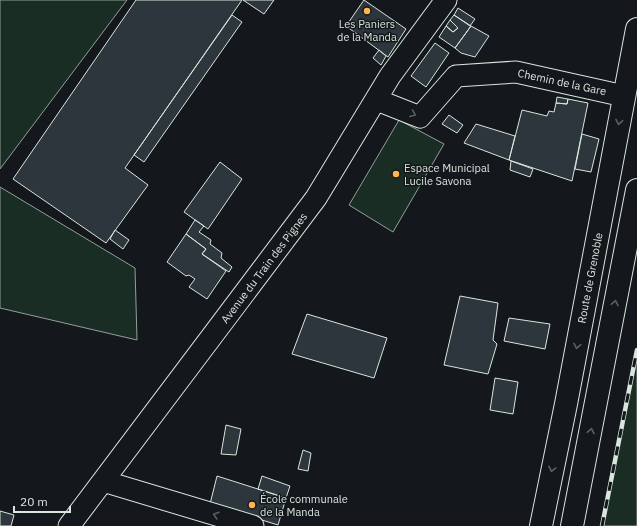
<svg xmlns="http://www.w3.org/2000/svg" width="637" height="526" viewBox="0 0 637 526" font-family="'IBM Plex Sans',sans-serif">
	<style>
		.green { fill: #1a2d24; stroke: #939e99 }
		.building { fill: #2c363c; stroke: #d8e6dc }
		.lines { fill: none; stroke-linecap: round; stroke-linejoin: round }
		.minor-casing { stroke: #d8e6dc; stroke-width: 23 }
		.major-casing { stroke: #d8e6dc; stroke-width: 24 }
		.minor { stroke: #14181c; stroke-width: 21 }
		.major { stroke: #14181c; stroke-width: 22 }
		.rail-casing { stroke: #d8e6dc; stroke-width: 4.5 }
		.rail { stroke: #14181c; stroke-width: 3; stroke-dasharray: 9; stroke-linecap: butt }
		.oneway { stroke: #59605f }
		.poi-dot { fill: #ffb74d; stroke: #14181c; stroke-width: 1.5 }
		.labels { text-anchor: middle; stroke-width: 3; stroke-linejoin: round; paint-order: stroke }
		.poi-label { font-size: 11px; fill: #d8e6dc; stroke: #14181c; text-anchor: start }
		.street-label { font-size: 11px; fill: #d8e6dc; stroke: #14181c }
	</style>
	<rect width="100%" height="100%" fill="#14181c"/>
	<path class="green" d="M0,0H127L0,169Z
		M399,120L444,144L393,232L349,205Z
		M0,187L135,268L137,340L0,308Z
		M637,350V526H602Z"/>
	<path class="building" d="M136,0H242L125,168L148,185L106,243L13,179Z
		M243,0H274L264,14Z
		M364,0L406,29L388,57L346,26Z
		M458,8L475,19L470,26L454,15Z
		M232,15L242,22L144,162L134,155Z
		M454,15L471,26L455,48L439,37L446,26L453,32L458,28L450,20Z
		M450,20L458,28L453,32L446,26Z
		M471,26L489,36L475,57L461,53L455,48Z
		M435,43L449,53L426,87L411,76Z
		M379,50L386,56L381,65L373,58Z
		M557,97L568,99L567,104L556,103Z
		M568,99L588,103L572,181L509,160L522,110L547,116L549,111L554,112L556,103L567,104Z
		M449,115L463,125L457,133L442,124Z
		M476,124L515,136L509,160L464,143Z
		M582,134L599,139L591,172L575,169Z
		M511,161L533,169L530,177L510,170Z
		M220,162L242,179L208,229L184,212Z
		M195,220L204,226L199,232L211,240L210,244L222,253L221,258L232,267L229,272L202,254L206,249L186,234Z
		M115,230L129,240L123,249L110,239Z
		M186,234L206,249L202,254L226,271L207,299L189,287L195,279L189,275L186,276L167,262Z
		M460,296L498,303L493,340L497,344L488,374L444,365Z
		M307,314L387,338L374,378L292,354Z
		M509,318L550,324L545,349L504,341Z
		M495,378L518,382L513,414L490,410Z
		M226,425L241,429L236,455L221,454Z
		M303,450L311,453L308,471L298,469Z
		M217,476L286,498L278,525L210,504Z
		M262,476L290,486L286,498L258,489Z
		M0,511L14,515L11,526H0Z"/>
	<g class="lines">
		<defs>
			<path id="minor" d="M377,100L420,117L456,76L516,72L624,96
				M103,481L253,526
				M69,526L316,198L390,76L446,0"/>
			<path id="major" d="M541,526L566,404L637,29
				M572,526L637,190"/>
		</defs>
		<use href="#minor" class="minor-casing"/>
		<use href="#major" class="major-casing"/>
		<use href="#minor" class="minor"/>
		<use href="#major" class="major"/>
		<defs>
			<path id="rail" d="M602,526L637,350"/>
		</defs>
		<use href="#rail" class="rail-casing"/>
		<use href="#rail" class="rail"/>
	</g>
	<defs><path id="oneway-chevron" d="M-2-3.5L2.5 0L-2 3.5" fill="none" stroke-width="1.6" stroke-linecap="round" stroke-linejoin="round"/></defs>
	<g class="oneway">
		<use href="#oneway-chevron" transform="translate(413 114) rotate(22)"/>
		<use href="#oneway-chevron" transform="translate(619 122) rotate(101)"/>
		<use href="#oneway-chevron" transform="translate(615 303) rotate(-79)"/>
		<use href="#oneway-chevron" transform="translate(577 346) rotate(101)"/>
		<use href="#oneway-chevron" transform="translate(591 431) rotate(-79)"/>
		<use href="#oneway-chevron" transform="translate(552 469) rotate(102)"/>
		<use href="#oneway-chevron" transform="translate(216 515) rotate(-163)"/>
	</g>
	<g class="poi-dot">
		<circle cx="367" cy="11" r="4"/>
		<circle cx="396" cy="174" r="4"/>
		<circle cx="252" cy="505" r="4"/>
	</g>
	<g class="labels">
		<g class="poi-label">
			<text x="367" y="28" text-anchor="middle">Les Paniers<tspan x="367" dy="13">de la Manda</tspan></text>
			<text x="404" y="172">Espace Municipal<tspan x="404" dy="13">Lucile Savona</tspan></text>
			<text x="260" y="503">École communale<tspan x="260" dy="13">de la Manda</tspan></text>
		</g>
		<g class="street-label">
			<text transform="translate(562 82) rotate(12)" y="4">Chemin de la Gare</text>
			<text transform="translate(264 268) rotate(-53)" y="4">Avenue du Train des Pignes</text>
			<text transform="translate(590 278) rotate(-79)" y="4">Route de Grenoble</text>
		</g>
	</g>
	<path d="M14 506v6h56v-6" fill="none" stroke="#d8e6dc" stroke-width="2"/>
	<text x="20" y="506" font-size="12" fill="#d8e6dc" stroke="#14181c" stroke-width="3" paint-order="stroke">20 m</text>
</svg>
